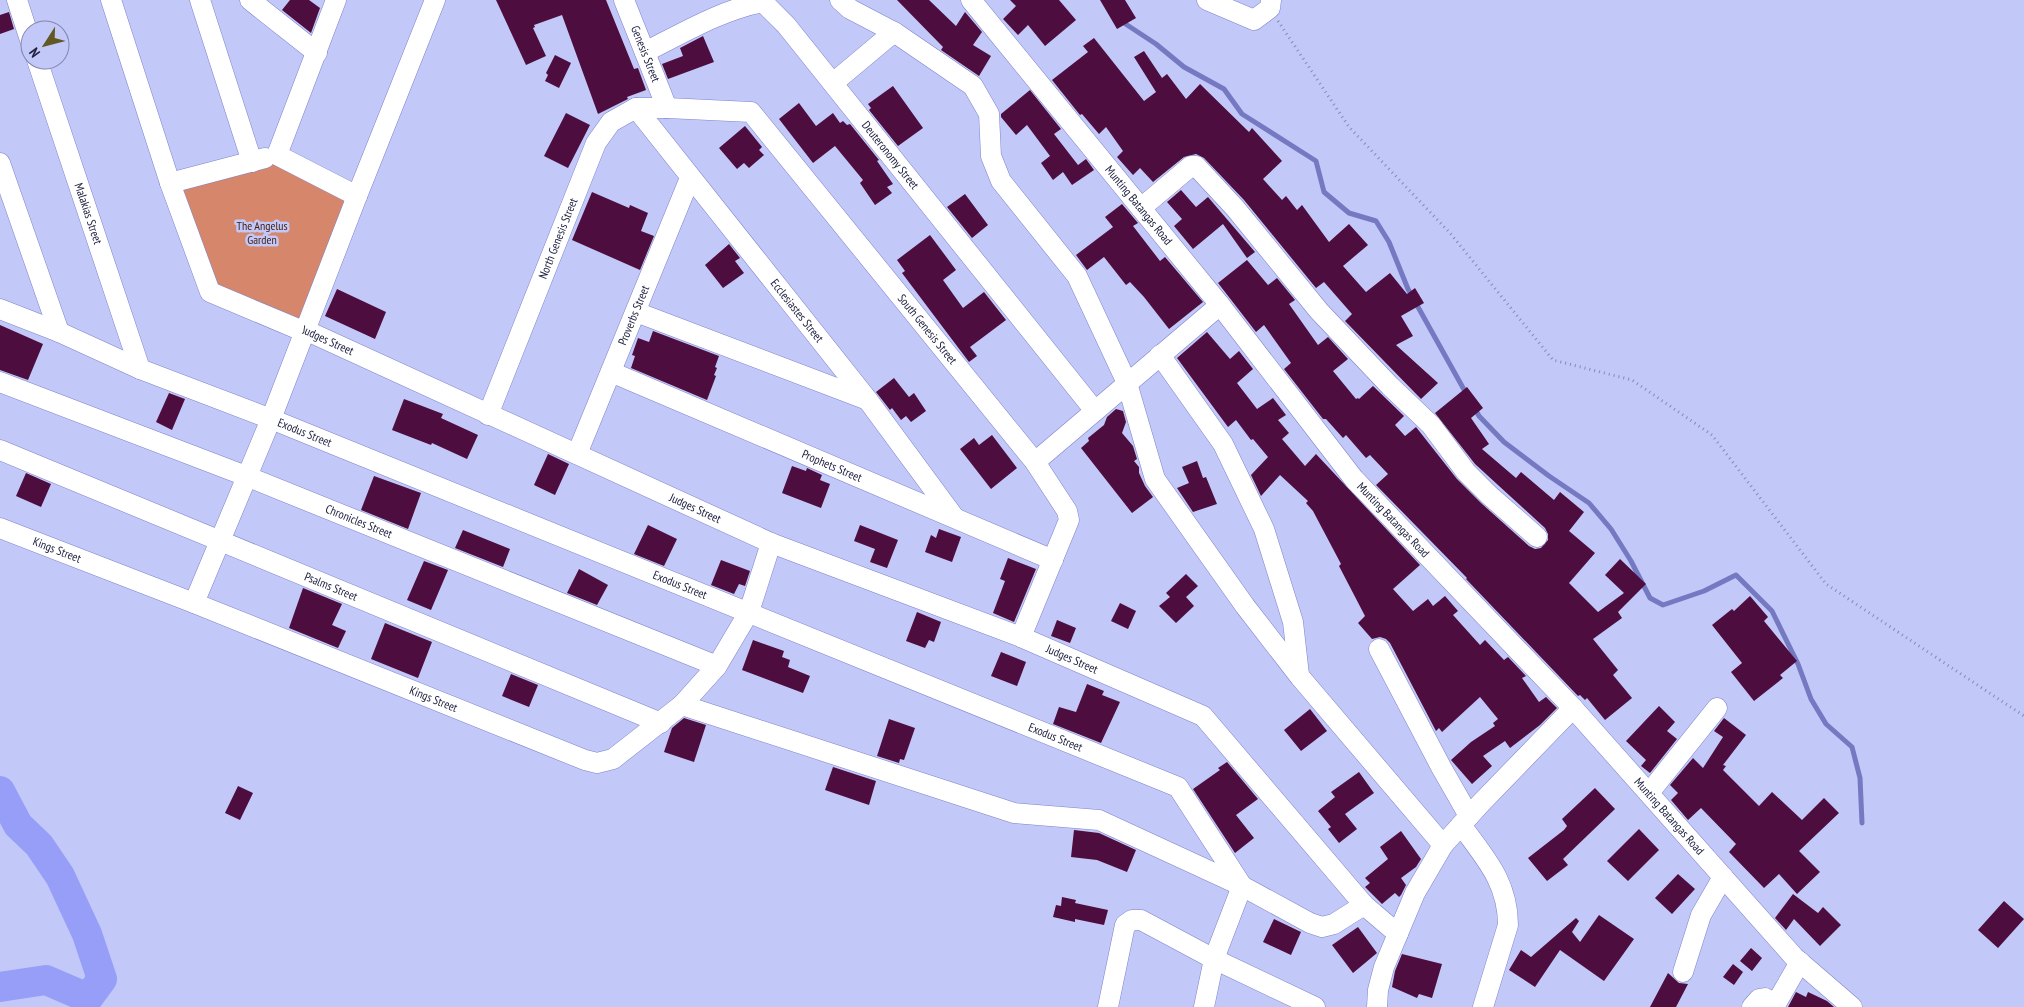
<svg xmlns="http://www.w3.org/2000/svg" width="2024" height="1007" viewBox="0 0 2024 1007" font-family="'PT Sans Narrow',sans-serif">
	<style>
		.green { fill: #d5866b }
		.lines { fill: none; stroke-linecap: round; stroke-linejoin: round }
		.stream { stroke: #7479c1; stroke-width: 5 }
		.river { stroke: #979ef8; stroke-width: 30 }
		.building { fill: #4d0d3e }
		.minor-casing { stroke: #7e84cd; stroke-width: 21 }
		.path { stroke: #878bb4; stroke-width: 3; stroke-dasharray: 1 4; stroke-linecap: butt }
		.minor { stroke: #fff; stroke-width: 20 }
		.labels { text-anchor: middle; stroke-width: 5; stroke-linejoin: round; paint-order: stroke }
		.street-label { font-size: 12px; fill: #212341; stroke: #c2c8f7 }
		.park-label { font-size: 12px; fill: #431c0f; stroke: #c2c8f7 }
	</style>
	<rect width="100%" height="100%" fill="#c2c8f7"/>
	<path class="green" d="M274,160L350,192L298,327L211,290L173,185Z"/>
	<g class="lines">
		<path class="stream" d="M1121,21L1156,44L1184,67L1224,89L1242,114L1316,161L1324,192L1349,213L1376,221L1389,242L1408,289L1467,395
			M1474,407L1479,416L1504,442L1549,476L1589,503L1611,529L1631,561L1650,598L1663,605L1704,591L1736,575L1772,611L1798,664L1811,699L1826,724L1852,747L1860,778L1862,823"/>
		<path class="river" d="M0,791L18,825L39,845L60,876L87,934L102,979L88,998L46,980L0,987"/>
	</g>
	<path class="building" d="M290,0H309L320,8L311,33L282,10Z
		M496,0H606L634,69L638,68L646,90L627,97L628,99L598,114L562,15L534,25L535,27L533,28L546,56L526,65Z
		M897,0H929L956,26L965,12L982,32L973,45L991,56L979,76L941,50L943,47Z
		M1010,0H1059L1076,20L1045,46L1028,25L1018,35L1003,19L1016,6Z
		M1100,0H1125L1136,18L1117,29Z
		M9,12L14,29L0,34V15Z
		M703,36L714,62L668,79L662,64L683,56L680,48Z
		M1094,38L1144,101L1156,92L1134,57L1144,51L1162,78L1167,74L1186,99L1200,84L1249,132L1252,128L1282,161L1263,179L1282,200L1286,196L1297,210L1302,205L1329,242L1349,224L1368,245L1343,266L1366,292L1390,273L1407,294L1415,288L1424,303L1401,316L1413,336L1396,345L1438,383L1421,399L1345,321L1352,314L1324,282L1316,288L1244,200L1204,158L1196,154L1184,157L1153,182L1140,168L1133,175L1117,157L1123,151L1106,127L1099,134L1082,114L1080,115L1052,80L1088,52L1083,46Z
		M555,55L571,63L559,88L545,81L548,75L546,73Z
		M893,86L923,128L898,146L869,110L871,108L868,104Z
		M1030,90L1061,129L1054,134L1078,165L1086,159L1094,170L1072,185L1063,172L1053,180L1041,163L1050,156L1027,125L1016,135L1001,117V114Z
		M799,103L816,126L833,113L840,123L843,121L847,125L850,124L879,160L877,161L893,184L887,187L892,193L875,205L860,183L863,180L835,146L813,163L779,119Z
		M566,113L590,125L568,168L544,156Z
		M745,126L762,147L759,150L764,155L749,168L744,163L737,169L719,148Z
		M1181,190L1196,207L1208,197L1255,252L1247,258L1223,224L1193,249L1174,226L1182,219L1167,202Z
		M592,192L629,208L630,205L648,213L641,231L654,236L640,270L572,240Z
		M965,194L988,225L972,238L947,207Z
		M1122,204L1138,223L1133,226L1160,261L1165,257L1203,302L1169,329L1144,297L1130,282L1126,285L1104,257L1087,270L1076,255L1113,227L1105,217Z
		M930,235L956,270L943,280L963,308L984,292L1006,320L970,347L977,356L969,362L902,273L905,271L897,260Z
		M729,244L740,258L735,261L744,273L723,288L705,265Z
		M1247,260L1268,285L1277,278L1295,300L1289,304L1318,345L1328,337L1348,359L1333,371L1356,399L1358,398L1359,399L1373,386L1404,416L1395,425L1405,436L1416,427L1457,479L1481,503L1529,546L1535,549L1541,548L1548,540V534L1545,528L1475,464L1435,413L1467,387L1483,408L1471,418L1489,444L1482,449L1516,478L1521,472L1554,500L1560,492L1584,512L1569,531L1595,553L1569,583L1598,612L1624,593L1605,575L1620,559L1646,584L1618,612L1622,618L1593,639L1618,670L1613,675L1632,698L1605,720L1587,698L1585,700L1580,695L1578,696L1466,579L1467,578L1376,485L1388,474L1370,455L1366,458L1346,435L1343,438L1326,419H1323L1284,369L1291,363L1264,325L1256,332L1218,283Z
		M337,289L386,312L375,339L325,316Z
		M0,325L43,344L28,380L0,370Z
		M653,331L719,356L715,367L717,368L714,375L716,376L707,400L631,368L635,356L632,355L638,338L649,342Z
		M1207,332L1230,359L1239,351L1253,369L1237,383L1257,409L1273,398L1286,415L1278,420L1289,433L1282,439L1305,466L1316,454L1420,565L1393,589L1413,611L1428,599L1433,606L1445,596L1458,611L1453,615L1480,645L1485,640L1504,660L1508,657L1526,676L1522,678L1539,702L1546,697L1557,708L1540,725L1510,748L1505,741L1483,756L1492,766L1472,784L1451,760L1471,742L1495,726L1493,723L1498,719L1480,697L1442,732L1439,728L1436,731L1390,643L1386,639L1380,637L1372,639L1358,623L1365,616L1339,566L1341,564L1313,511L1306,503L1308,501L1280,475L1261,496L1251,475L1268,457L1253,439L1251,440L1236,420L1228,427L1177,358Z
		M894,378L909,397L914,393L926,411L911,422L906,416L901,420L892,408L890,410L876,392Z
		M169,393L185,399L172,430L156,422Z
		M404,399L443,414L441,418L478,435L467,459L432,443L431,445L392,430Z
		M1116,409L1123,411L1126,422L1122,433L1133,446L1137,459L1134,461L1139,467V473L1145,486L1153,497L1132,513L1081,448L1089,441L1088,438L1104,425L1107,417Z
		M992,435L1017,468L991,489L960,449L974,438L979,445Z
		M548,454L569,464L555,495L534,485Z
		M1197,461L1203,478L1206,477L1217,504L1193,512L1177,488L1189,483L1182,467Z
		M792,466L806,471L807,468L822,475L820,480L830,484L821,508L782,493Z
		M26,473L51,484L41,507L16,496Z
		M374,476L421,493L408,529L361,510Z
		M648,525L677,539L664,566L634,554Z
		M860,525L898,540L887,568L870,562L875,549L854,541Z
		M939,529L961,537L952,562L925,552L931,535L936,538Z
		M463,530L510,549L503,567L455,548Z
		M1008,558L1036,569L1014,622L993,613L1005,581L1000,579Z
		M721,560L750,571L745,586L739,584L734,594L711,585Z
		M424,561L448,570L431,610L407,600Z
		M579,569L608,585L597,605L567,593Z
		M1186,574L1198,586L1186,597L1194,606L1176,623L1159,606L1170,597L1166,593Z
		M303,588L342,604L332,625L346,631L338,648L289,628Z
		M1750,596L1768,617L1764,621L1797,661L1780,675L1783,678L1754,701L1731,672L1742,663L1712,625L1732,609L1734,611Z
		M1120,603L1136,611L1128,629L1111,621Z
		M917,612L941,622L934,642L929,640L925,648L906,641Z
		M1057,620L1076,628L1070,643L1051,636Z
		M385,623L432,642L418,678L371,659Z
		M753,640L784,651L782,657L790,660L788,667L810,676L803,693L742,670Z
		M1001,652L1026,662L1017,686L991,676Z
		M511,674L538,685L529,707L502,696Z
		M1087,684L1104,691L1102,695L1120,702L1101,743L1053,724L1059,707L1076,712Z
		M1659,706L1675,722L1667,731L1677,739L1650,773L1641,766L1646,760L1626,741Z
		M1310,709L1327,731L1301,751L1284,730Z
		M684,718L706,725L694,762L664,752L672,728Z
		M1724,718L1746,735L1723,765L1726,766L1723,770L1759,806L1772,792L1802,820L1824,798L1839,813L1799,851L1820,872L1797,894L1779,874L1764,888L1729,852L1736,844L1701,808L1688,820L1671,800L1678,793L1670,785L1693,758L1703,768L1723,737L1714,731Z
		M889,719L915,728L904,760L900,759L899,763L877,756Z
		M1227,762L1258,799L1236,815L1254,838L1235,853L1193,789L1220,770L1218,768Z
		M833,767L876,781L869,805L825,790Z
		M1359,772L1374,793L1345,814L1357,829L1339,843L1328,829L1331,827L1318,811L1335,797L1331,792Z
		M238,786L253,793L240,820L225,813Z
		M1595,788L1615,809L1563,859L1568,865L1547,881L1528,858L1564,830L1567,826L1562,819Z
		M1639,829L1659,850L1628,881L1607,861Z
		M1074,830L1099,833L1136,850L1127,872L1097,860L1071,857Z
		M1401,831L1421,859L1416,867L1401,878L1406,885L1401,895L1399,897L1395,893L1382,904L1365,887L1370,883L1365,878L1388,859L1380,847Z
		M1678,874L1695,889L1672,914L1655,898Z
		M1793,894L1818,913L1823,907L1841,925L1820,946L1794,919L1786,930L1775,918Z
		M1062,897L1076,900L1075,903L1108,910L1104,925L1075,919V922L1053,917L1056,905L1061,906Z
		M2004,901L2024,919L1998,948L1978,930Z
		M1599,915L1634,939L1604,981L1560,950L1535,987L1509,970L1521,950L1531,957L1576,918L1579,921L1572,932L1580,942Z
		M1274,919L1301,932L1291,955L1263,942Z
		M1358,927L1377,953L1353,973L1332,945Z
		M1751,948L1762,958L1752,971L1740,961Z
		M1402,954L1442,964L1432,998L1419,994L1417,998L1392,987L1395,971Z
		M1733,964L1743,972L1734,985L1723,977Z
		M1668,973L1679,983L1688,984L1676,1007H1650Z
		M1796,992L1806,997L1808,992L1827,1001L1834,1007H1788Z"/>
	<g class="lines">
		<defs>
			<g id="minor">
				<path d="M17,0L30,40"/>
				<path id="s1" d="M111,0L170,183L210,292L298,329L305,330L771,543L1021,637L1203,716L1364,905L1398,934"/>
				<path d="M200,0L252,162"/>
				<path d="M250,0L317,53"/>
				<path d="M336,0L277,155L357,196L435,0"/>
				<path id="s2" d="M624,0L667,108"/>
				<path id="s3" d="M971,0L1220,305L1354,479L1573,708L1794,957L1852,1007"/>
				<path d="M1207,0L1254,20L1270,8L1271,0"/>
				<path d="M894,32L973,86L989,114L991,156L1001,181L1077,276L1127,383L1155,479L1245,606L1300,677L1443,845"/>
				<path id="s4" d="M645,52C683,33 721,10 763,2L786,25L1095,411"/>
				<path id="s5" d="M37,60L140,369"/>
				<path d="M833,83L894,32L850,9L840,0"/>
				<path id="s6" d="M636,108L867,399L954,517"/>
				<path d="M0,163L59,332"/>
				<path d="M170,183L265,158"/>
				<path d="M1141,208L1191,166H1196L1235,208L1319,311L1390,386L1431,425L1466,472L1489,495L1537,537"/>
				<path id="s7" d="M0,309L59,332L140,369L271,419L1178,787L1242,886L1214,959L1204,1007"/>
				<path d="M636,312L865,399"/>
				<path d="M1160,355L1223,444L1264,529L1293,622L1299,675"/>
				<path id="s8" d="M611,372L1053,560"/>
				<path id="s9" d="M0,382L246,476L717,666"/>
				<path id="s10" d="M488,415L596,143L611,122L636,108H667L751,112L1035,462L1067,511L1069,520L1021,637"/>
				<path id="s11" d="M0,450L661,723"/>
				<path id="s12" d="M577,454L690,178"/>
				<path d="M1035,462L1220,305"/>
				<path id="s13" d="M0,528L194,603L585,760L597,763L613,759L682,705L717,666L749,612L771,543"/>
				<path d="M194,603L271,419L357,196"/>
				<path d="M1379,649L1441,767L1469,816"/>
				<path d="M682,705L1014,813L1099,820L1242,886L1310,923L1322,927L1334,924L1364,905"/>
				<path d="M1649,793L1717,708"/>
				<path d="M1461,825C1485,858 1508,882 1508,925L1483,1007"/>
				<path d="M1683,972L1701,915L1723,877"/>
				<path d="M1108,1007L1125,925L1132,920H1141L1214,959L1315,1007"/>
				<path d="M1377,1007L1378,990L1384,967L1415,893L1443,845L1481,803L1573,708"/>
				<path d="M1752,1007L1759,999L1765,998L1775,1004"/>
				<path d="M1774,1007L1800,962"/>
			</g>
		</defs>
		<use href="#minor" class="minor-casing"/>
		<path class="path" d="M1278,21L1349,127L1450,233L1553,360L1632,380L1712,435L1826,584L2024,716"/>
		<use href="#minor" class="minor"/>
	</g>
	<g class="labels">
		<g class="street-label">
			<text dy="4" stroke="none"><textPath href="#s2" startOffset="58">Genesis Street</textPath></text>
			<text dy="4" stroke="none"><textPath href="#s4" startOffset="328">Deuteronomy Street</textPath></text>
			<text dy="4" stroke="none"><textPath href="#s3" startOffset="265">Munting Batangas Road</textPath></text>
			<text dy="4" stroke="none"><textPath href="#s5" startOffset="162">Malakias Street</textPath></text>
			<text dy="4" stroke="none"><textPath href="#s10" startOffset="190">North Genesis Street</textPath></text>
			<text dy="4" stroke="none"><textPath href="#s6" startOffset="259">Ecclesiastes Street</textPath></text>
			<text dy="4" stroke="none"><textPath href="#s12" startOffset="150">Proverbs Street</textPath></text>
			<text dy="4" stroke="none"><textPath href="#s10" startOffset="742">South Genesis Street</textPath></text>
			<text dy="4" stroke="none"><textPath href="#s1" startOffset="436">Judges Street</textPath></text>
			<text dy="4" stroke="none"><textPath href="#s7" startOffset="329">Exodus Street</textPath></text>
			<text dy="4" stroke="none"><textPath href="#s8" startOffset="240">Prophets Street</textPath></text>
			<text dy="4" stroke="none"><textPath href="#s1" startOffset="840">Judges Street</textPath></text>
			<text dy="4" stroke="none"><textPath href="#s3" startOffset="670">Munting Batangas Road</textPath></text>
			<text dy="4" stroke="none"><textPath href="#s9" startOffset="385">Chronicles Street</textPath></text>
			<text dy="4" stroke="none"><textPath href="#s13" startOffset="61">Kings Street</textPath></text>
			<text dy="4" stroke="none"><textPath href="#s7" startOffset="734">Exodus Street</textPath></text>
			<text dy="4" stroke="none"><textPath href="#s11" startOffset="358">Psalms Street</textPath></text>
			<text dy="4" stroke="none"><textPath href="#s1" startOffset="1246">Judges Street</textPath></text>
			<text dy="4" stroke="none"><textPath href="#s13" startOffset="466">Kings Street</textPath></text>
			<text dy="4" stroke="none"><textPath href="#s7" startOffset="1139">Exodus Street</textPath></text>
			<text dy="4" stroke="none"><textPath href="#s3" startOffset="1075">Munting Batangas Road</textPath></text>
		</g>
		<g class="park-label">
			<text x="262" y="230">The Angelus<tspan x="262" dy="14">Garden</tspan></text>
		</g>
	</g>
	<g transform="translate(45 45) rotate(234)"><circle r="24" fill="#c2c8f7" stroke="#8286ae"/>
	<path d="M0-4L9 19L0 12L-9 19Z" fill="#615824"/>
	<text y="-8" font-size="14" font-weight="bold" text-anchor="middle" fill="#212341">N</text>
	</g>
</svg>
